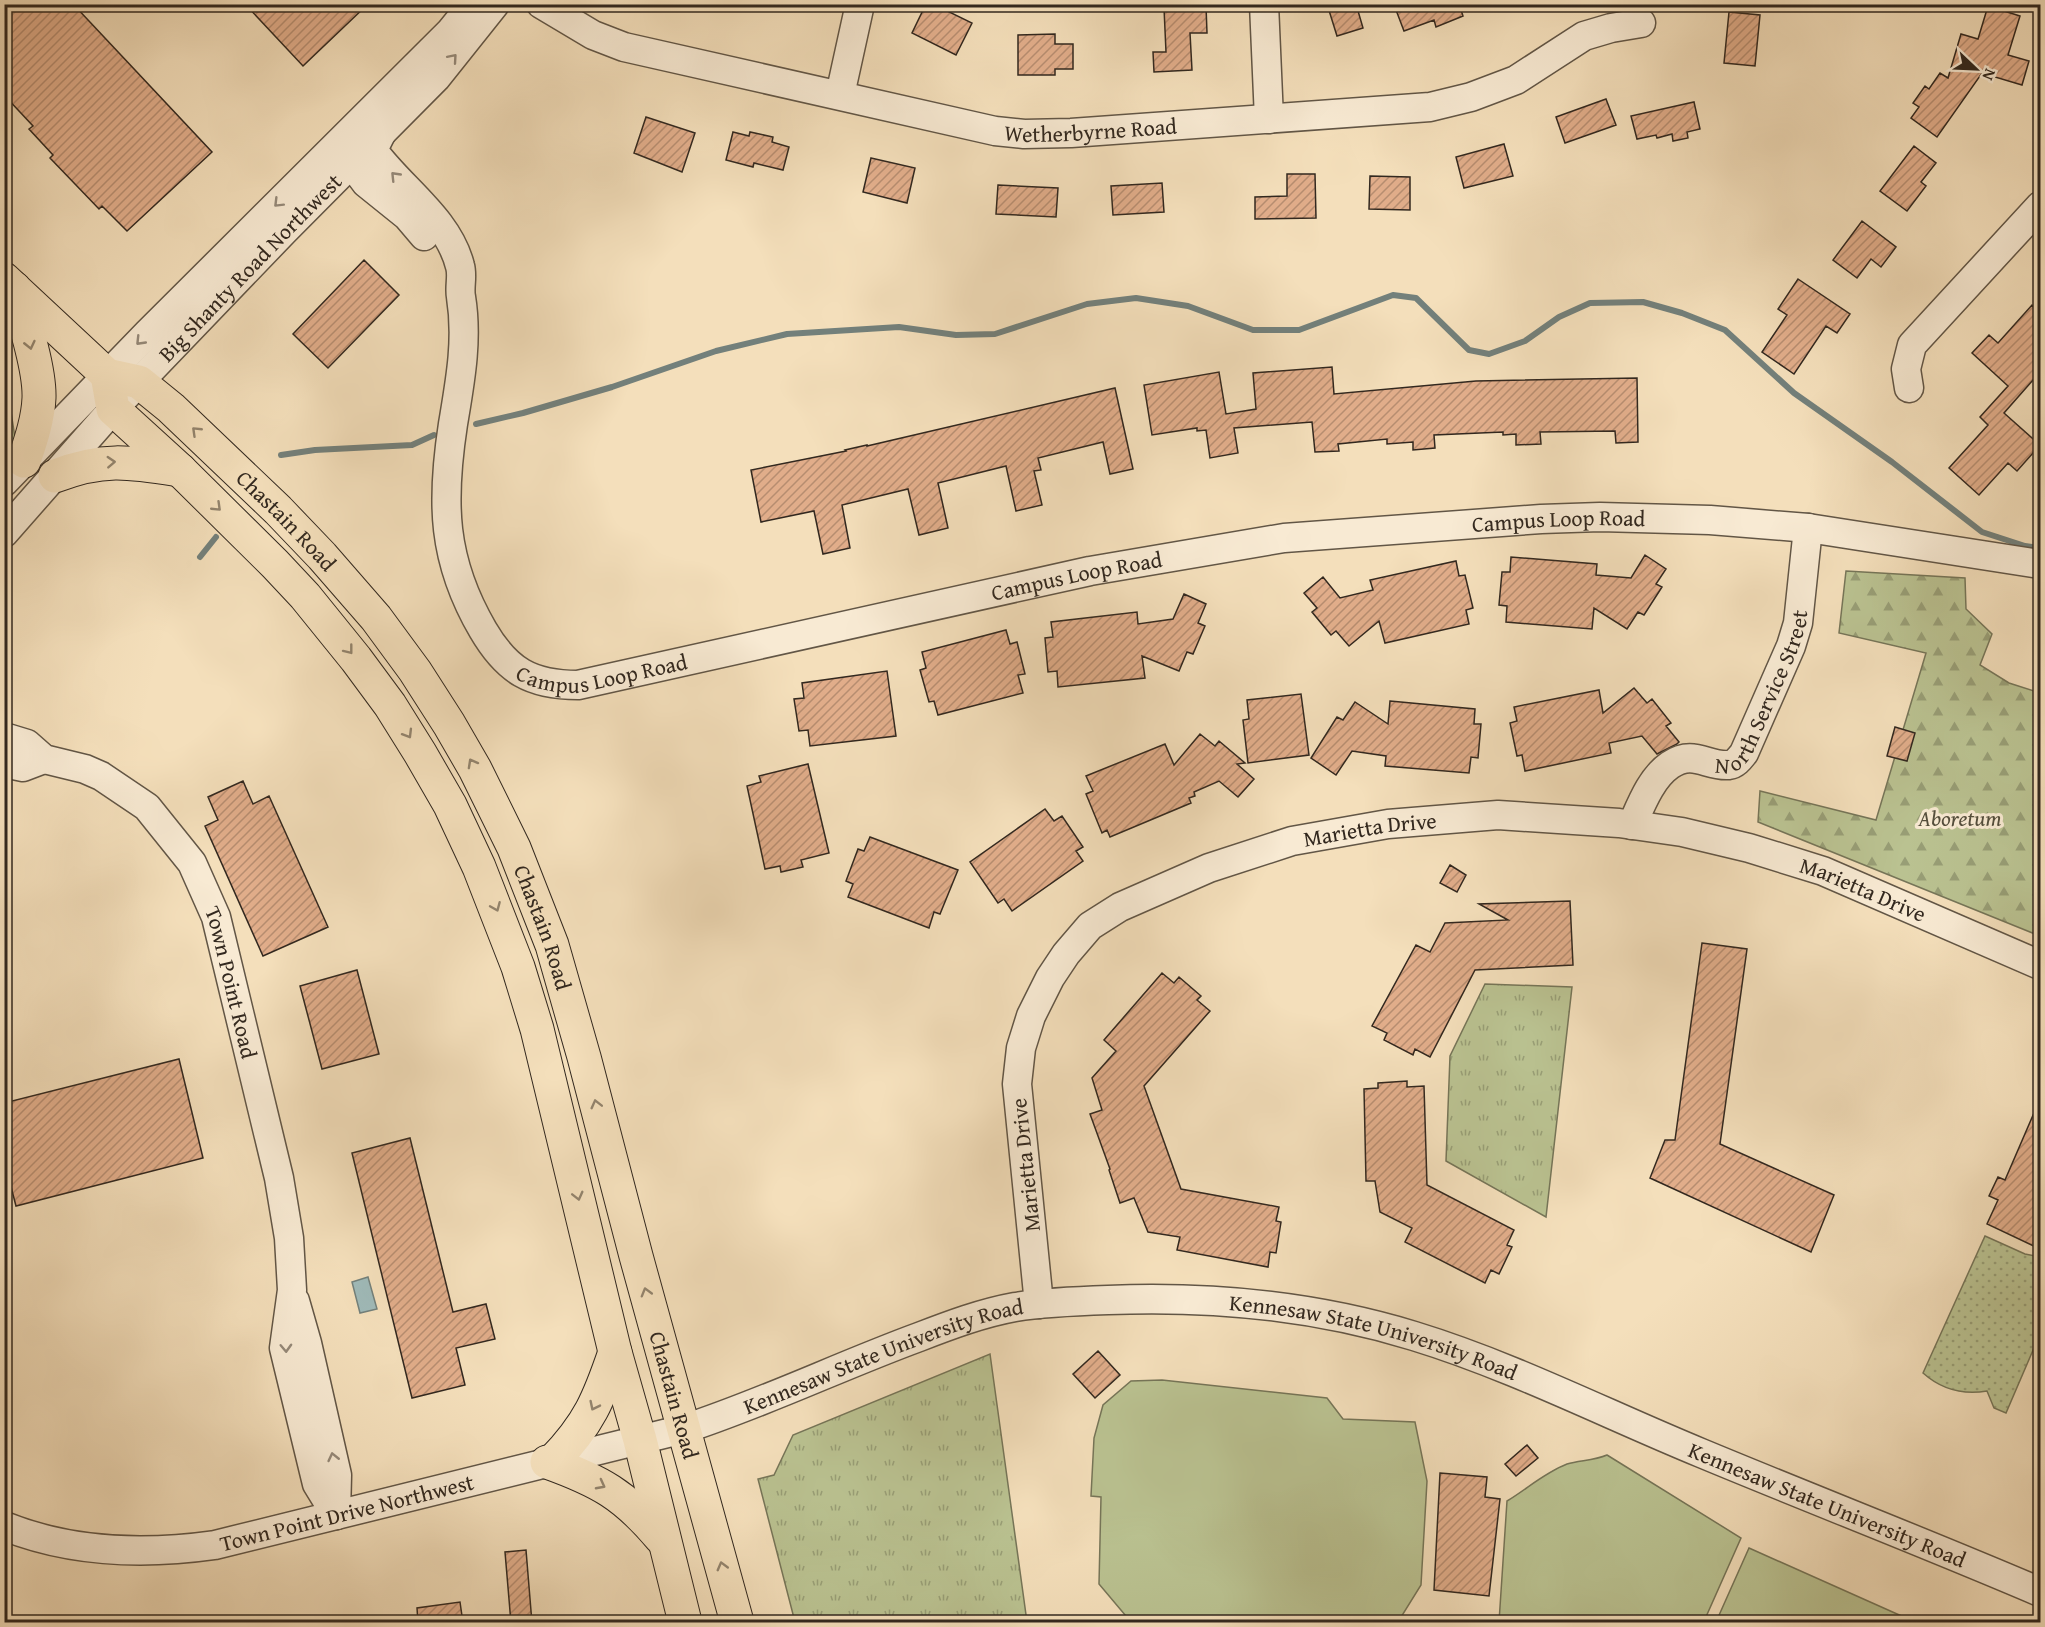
<svg xmlns="http://www.w3.org/2000/svg" width="2045" height="1627" viewBox="0 0 2045 1627" font-family="'Gentium Book Plus',serif">
	<style>
		.grass { fill: url(#grass-tufts); stroke: #767558; stroke-width: 1.5 }
		.forest { fill: url(#forest-firs); stroke: #767558; stroke-width: 1.5 }
		.garden { fill: url(#garden-dots); stroke: #767558; stroke-width: 1.5 }
		.pitch { fill: #bac291; stroke: #767558; stroke-width: 1.5 }
		.water { fill: #9fbab9; stroke: #73807b; stroke-width: 1.5 }
		.lines { fill: none; stroke-linecap: round; stroke-linejoin: round }
		.stream { stroke: #73807b; stroke-width: 6 }
		.building { fill: url(#building-hatch); stroke: #32281f; stroke-width: 1.5 }
		.minor-casing { stroke: #625646; stroke-width: 31 }
		.major-casing { stroke: #32281f; stroke-width: 35 }
		.minor { stroke: #f8ead3; stroke-width: 28 }
		.major { stroke: #f4dfbb; stroke-width: 33 }
		.oneway { stroke: #958979 }
		.oneway2 { stroke: #93846d }
		.labels { text-anchor: middle; stroke-width: 6; stroke-linejoin: round; paint-order: stroke }
		.street-label { font-size: 22px; fill: #32281f; stroke: #f8ead3 }
		.park-label { font-size: 22px; font-style: italic; fill: #544e3c; stroke: #f8ead3 }
	</style>
	<defs>
		<pattern id="grass-tufts" width="24" height="20" patternUnits="userSpaceOnUse" patternTransform="scale(1.5)"><rect width="24" height="20" fill="#bac291"/><path d="M3 7l-1-3M5 7V3M7 7l1-3M15 17l-1-3M17 17v-4M19 17l1-3" fill="none" stroke="#989e76"/></pattern>
		<pattern id="forest-firs" width="22" height="20" patternUnits="userSpaceOnUse" patternTransform="scale(1.5)"><rect width="22" height="20" fill="#bac291"/><path d="M5 1l3.5 6h-7zM16 11l3.5 6h-7z" fill="#989e76"/></pattern>
		<pattern id="garden-dots" width="8" height="8" patternUnits="userSpaceOnUse" patternTransform="scale(1.5)"><rect width="8" height="8" fill="#bac291"/><path d="M2 2h.1M6 6h.1" fill="none" stroke="#989e76" stroke-width="1.8" stroke-linecap="round"/></pattern>
		<pattern id="building-hatch" width="6" height="6" patternUnits="userSpaceOnUse" patternTransform="scale(1.5)"><rect width="6" height="6" fill="#e1ad8a"/><path d="M-1 1l2-2M0 6l6-6M5 7l2-2" fill="none" stroke="#b78d70"/></pattern>
	</defs>
	<rect width="100%" height="100%" fill="#f4dfbb"/>
	<filter id="stains"><feTurbulence type="fractalNoise" baseFrequency=".00333" numOctaves="4"/><feColorMatrix values="0 0 0 0 .2 0 0 0 0 .09 0 0 0 0 .02 0 0 0 .5 -.17"/></filter>
	<radialGradient id="worn" r=".72"><stop offset=".6" stop-color="#630" stop-opacity="0"/><stop offset="1" stop-color="#630" stop-opacity=".3"/></radialGradient>
	<path class="grass" d="M1485,984L1572,987L1546,1217L1446,1161L1450,1056Z
		M990,1354L1027,1622H795L758,1479L774,1475L793,1435Z"/>
	<path class="forest" d="M4,366L15,438L5,449H4Z
		M1846,571L1965,578L1966,609L1992,634L1980,665L2009,683L2040,693V936L1758,822L1760,791L1876,820L1926,653L1839,633Z"/>
	<path class="garden" d="M1985,1236L2025,1254L2040,1257V1291L2035,1309L2040,1311V1334L2006,1413L1994,1408L1987,1391C1963,1395 1942,1390 1923,1373Z"/>
	<path class="pitch" d="M1162,1380L1327,1398L1343,1419L1415,1422L1427,1481L1421,1585L1398,1622H1131L1099,1584L1101,1497L1091,1496L1094,1438L1103,1405L1131,1381Z
		M1607,1455L1741,1538L1705,1619L1702,1622H1499L1507,1501C1527,1489 1544,1473 1567,1464C1579,1460 1593,1461 1607,1455Z
		M1749,1548L1915,1622H1716Z"/>
	<path class="water" d="M368,1277L377,1309L360,1313L352,1282Z"/>
	<g class="lines">
		<path class="stream" d="M476,424L523,413L612,387L716,351L787,334L899,327L956,335L995,334L1087,304L1136,298L1188,306L1253,330H1299L1393,295L1416,298L1469,350L1489,354L1525,341L1559,317L1590,303L1643,302L1682,313L1725,330L1794,393L1892,462L1982,532L2025,546L2040,548
			M281,455L315,450L412,445L434,435
			M200,557L216,537"/>
	</g>
	<path class="building" d="M4,4H73L212,152L127,231L102,206L99,209L50,158L53,155L29,129L33,126L4,95Z
		M245,4H368L303,66Z
		M926,4H945L943,9L972,23L956,55L912,33Z
		M1327,4H1356L1363,28L1337,36Z
		M1411,4H1471V6L1461,10L1463,16L1436,27L1434,20L1404,31L1396,10Z
		M1206,6L1207,33H1190L1192,70L1154,72L1153,52H1166L1164,8Z
		M1988,6L2020,16L2008,55L2029,61L2022,85L1982,73L1937,137L1911,118L1919,107L1913,103L1925,86L1929,89L1940,73L1948,78L1961,34L1978,39Z
		M1729,12L1760,15L1755,66L1724,63Z
		M1055,34V44H1073V69H1055V75H1018V35Z
		M1606,99L1616,125L1565,143L1556,117Z
		M1694,102L1700,129L1687,132L1688,138L1673,141L1672,134L1657,138L1656,135L1637,139L1631,116Z
		M646,117L695,133L682,172L634,153Z
		M733,132L749,136L750,132L773,137L772,142L789,147L783,170L754,163L753,167L726,160Z
		M1504,144L1513,176L1464,188L1456,157Z
		M1914,146L1936,163L1921,182L1926,186L1907,211L1880,191Z
		M871,158L915,168L907,203L863,192Z
		M1287,174H1315L1316,218L1255,219V197L1287,196Z
		M1370,176L1410,177V210L1369,209Z
		M1162,183L1164,212L1113,215L1111,186Z
		M998,185L1058,188L1056,217L996,214Z
		M1862,221L1896,247L1881,267L1871,259L1857,278L1833,260Z
		M364,260L399,295L328,368L293,334Z
		M1798,279L1850,314L1837,333L1826,326L1794,374L1762,352L1787,315L1778,309Z
		M2032,305L2040,313V372L2004,413L2040,445L2017,471L2008,463L1979,495L1949,468L1988,425L1980,417L2008,386L1972,353L1989,335L1998,343Z
		M1332,367L1334,394L1476,381L1637,378L1638,442L1616,443L1615,431L1540,432L1541,444L1516,445V434L1503,435V432L1434,435L1435,448L1413,450V442L1387,444V439L1338,444L1339,451L1315,452L1312,422L1234,428L1238,453L1210,458L1206,430L1197,431V428L1152,435L1144,385L1219,372L1226,414L1256,409L1253,373Z
		M1115,388L1133,469L1110,474L1103,442L1038,458L1041,470L1034,471L1042,505L1016,511L1006,466L938,483L948,528L919,535L908,489L842,505L850,548L823,554L814,511L761,522L751,470L846,451L845,450L867,445V446Z
		M1645,555L1666,569L1656,584L1662,587L1644,615L1638,612L1627,629L1594,608L1592,629L1506,622L1507,606L1499,605L1502,572H1510L1511,557L1597,564L1596,575L1631,578Z
		M1456,561L1459,576L1465,575L1473,608L1466,610L1469,624L1385,643L1379,621L1349,646L1336,631L1331,635L1312,612L1317,608L1304,593L1323,577L1340,598L1373,590L1370,580Z
		M1184,594L1206,604L1198,623L1205,626L1193,654L1187,652L1179,671L1142,656L1145,678L1058,687L1057,671L1048,672L1045,638L1053,637L1051,622L1137,612L1138,624L1173,619Z
		M1006,630L1010,644L1017,642L1025,674L1018,675L1023,693L938,715L934,701L929,702L920,670L926,668L922,652Z
		M887,671L896,736L810,746L808,730L799,731L794,699L804,698L802,683Z
		M1634,688L1647,703L1652,699L1671,723L1666,726L1679,742L1677,744L1657,754L1642,736L1609,743L1611,753L1525,771L1522,755L1517,756L1510,723L1517,721L1514,707L1599,690L1603,713Z
		M1301,694L1309,755L1248,763L1243,720L1249,719L1247,700Z
		M1390,701L1475,709L1474,724H1481L1478,758L1471,757L1469,773L1385,766L1386,756L1352,751L1336,775L1311,758L1337,717L1343,720L1355,702L1388,724Z
		M1895,727L1915,733L1907,761L1887,756Z
		M1200,734L1215,746L1219,741L1245,763L1237,764L1254,779L1238,797L1219,781L1194,792L1195,796L1189,798L1191,803L1110,837L1107,830L1102,833L1086,794L1093,791L1086,776L1165,744L1174,765Z
		M808,764L829,853L801,860L803,867L781,872L780,866L765,869L747,786L761,782L759,776Z
		M243,781L253,804L269,796L328,927L263,956L205,826L218,820L208,797Z
		M1045,809L1054,821L1062,816L1083,847L1076,851L1083,861L1012,911L1004,899L998,903L970,862Z
		M870,837L958,870L940,914L934,912L929,928L848,897L853,884L846,881L858,849L864,851Z
		M1450,865L1466,875L1457,892L1440,883Z
		M1570,901L1573,965L1475,970L1430,1057L1415,1049L1413,1055L1384,1040L1387,1033L1372,1026L1416,945L1430,952L1445,923L1508,920L1479,904Z
		M1702,943L1747,949L1720,1144L1834,1195L1811,1252L1650,1178L1665,1140H1675Z
		M357,970L379,1054L322,1069L300,986Z
		M1162,973L1174,983L1179,977L1201,996L1197,1000L1210,1011L1144,1086L1158,1125L1181,1189L1279,1207L1276,1221L1281,1222L1276,1253L1270,1252L1268,1267L1177,1250L1180,1237L1148,1232L1134,1198L1120,1203L1109,1170L1110,1169L1090,1114L1102,1110L1092,1078L1116,1051L1104,1040Z
		M179,1059L203,1158L16,1206L4,1160V1103Z
		M1407,1081V1087L1424,1086L1427,1185L1514,1230L1507,1245L1512,1247L1499,1274L1491,1270L1485,1283L1405,1242L1412,1228L1380,1212L1375,1181H1366L1364,1089L1378,1088V1083Z
		M2040,1099V1249L1987,1224L1998,1200L1989,1196L1998,1177L2005,1180Z
		M410,1138L453,1312L486,1304L495,1339L456,1348L465,1385L412,1398L352,1153Z
		M1098,1351L1120,1375L1095,1398L1073,1374Z
		M1527,1445L1538,1458L1516,1476L1505,1464Z
		M1440,1473L1487,1477L1485,1497L1500,1499L1489,1596L1434,1590Z
		M526,1550L532,1623H511L505,1552Z
		M460,1602L463,1623H418L417,1608Z"/>
	<g class="lines">
		<defs>
			<g id="minor">
				<path id="s1" d="M541,4L593,35L624,47L995,131L1024,134L1071,133L1430,107L1471,97L1516,80L1584,36L1611,28L1641,23"/>
				<path d="M1264,4L1269,119"/>
				<path d="M840,95L860,4"/>
				<path id="s2" d="M383,130L373,150C400,188 448,218 460,266C463,276 459,287 461,297C468,340 460,382 453,424C441,502 442,560 483,630C507,671 531,685 578,685L1090,571L1284,538L1541,519L1600,517L1710,520L1808,528L2040,564"/>
				<path d="M351,163L366,183L407,216L424,236"/>
				<path d="M1909,388L1906,369L1912,345L2040,206"/>
				<path d="M4,482L148,333L450,32L467,11"/>
				<path id="s3" d="M4,533L113,409L284,231L436,78L495,4"/>
				<path id="s4" d="M4,737L27,744L44,759L85,769L101,776L147,807L192,863L216,917L279,1178L289,1238L292,1290L284,1348L317,1484L336,1515"/>
				<path d="M4,763L23,767L44,759"/>
				<path id="s5" d="M1632,825C1641,805 1651,778 1670,765C1694,749 1707,767 1729,765C1736,764 1740,758 1744,753L1791,646L1798,623L1808,528"/>
				<path d="M295,1301L307,1343L337,1475L336,1515"/>
				<path id="s6" d="M1039,1304L1017,1084L1021,1048L1031,1016L1050,978L1066,954L1090,926L1120,907L1209,868L1292,841L1388,824L1498,815L1619,823L1682,832L1749,848L1823,871L2040,965"/>
				<path id="s7" d="M4,1526C71,1553 144,1555 215,1545L684,1429C764,1403 840,1366 919,1337C950,1325 982,1313 1015,1307C1046,1302 1077,1301 1108,1300C1210,1296 1316,1306 1414,1336C1512,1366 1606,1414 1701,1453C1814,1500 1928,1544 2040,1592"/>
			</g>
			<g id="major">
				<path id="s8" d="M4,279L107,375L139,382L171,408L278,510L322,556L376,618L415,671L449,724L475,769L514,848L552,945L584,1057L636,1256L737,1622"/>
				<path d="M14,288C23,317 40,368 39,398C38,420 31,440 24,461"/>
				<path d="M107,375L113,409L180,470L275,564L305,596L356,659L390,705L420,753L450,805L479,867L518,967L537,1029L615,1352L640,1440L685,1622"/>
				<path d="M55,476C103,457 130,462 180,470"/>
				<path d="M553,1461C589,1424 599,1399 615,1352"/>
				<path d="M547,1462C600,1481 625,1495 661,1538"/>
			</g>
		</defs>
		<use href="#minor" class="minor-casing"/>
		<use href="#major" class="major-casing"/>
		<use href="#minor" class="minor"/>
		<use href="#major" class="major"/>
	</g>
	<defs><path id="oneway-chevron" d="M-2-3.5L2.5 0L-2 3.5" fill="none" stroke-width="1.6" stroke-linecap="round" stroke-linejoin="round" transform="scale(1.5)"/></defs>
	<g class="oneway">
		<use href="#oneway-chevron" transform="translate(453 58) rotate(-49)"/>
		<use href="#oneway-chevron" transform="translate(395 176) rotate(-134)"/>
		<use href="#oneway-chevron" transform="translate(278 203) rotate(135)"/>
		<use href="#oneway-chevron" transform="translate(140 341) rotate(134)"/>
		<use href="#oneway-chevron" transform="translate(286 1348) rotate(88)"/>
		<use href="#oneway-chevron" transform="translate(333 1457) rotate(-103)"/>
	</g>
	<g class="oneway2">
		<use href="#oneway-chevron" transform="translate(30 345) rotate(77)"/>
		<use href="#oneway-chevron" transform="translate(196 431) rotate(-136)"/>
		<use href="#oneway-chevron" transform="translate(111 462) rotate(-3)"/>
		<use href="#oneway-chevron" transform="translate(217 507) rotate(44)"/>
		<use href="#oneway-chevron" transform="translate(349 650) rotate(52)"/>
		<use href="#oneway-chevron" transform="translate(408 734) rotate(59)"/>
		<use href="#oneway-chevron" transform="translate(472 763) rotate(-119)"/>
		<use href="#oneway-chevron" transform="translate(496 907) rotate(67)"/>
		<use href="#oneway-chevron" transform="translate(596 1104) rotate(-104)"/>
		<use href="#oneway-chevron" transform="translate(578 1196) rotate(76)"/>
		<use href="#oneway-chevron" transform="translate(646 1292) rotate(-106)"/>
		<use href="#oneway-chevron" transform="translate(594 1406) rotate(116)"/>
		<use href="#oneway-chevron" transform="translate(601 1485) rotate(28)"/>
		<use href="#oneway-chevron" transform="translate(722 1566) rotate(-105)"/>
	</g>
	<g class="labels">
		<g class="street-label">
			<text dy="8" stroke="none"><textPath href="#s1" startOffset="570">Wetherbyrne Road</textPath></text>
			<text dy="8" stroke="none"><textPath href="#s3" startOffset="362">Big Shanty Road Northwest</textPath></text>
			<text dy="8" stroke="none"><textPath href="#s8" startOffset="376">Chastain Road</textPath></text>
			<text dy="8" stroke="none"><textPath href="#s2" startOffset="1654">Campus Loop Road</textPath></text>
			<text dy="8" stroke="none"><textPath href="#s2" startOffset="1168">Campus Loop Road</textPath></text>
			<text dy="8" stroke="none"><textPath href="#s2" startOffset="682">Campus Loop Road</textPath></text>
			<text dy="8" stroke="none"><textPath href="#s5" startOffset="213">North Service Street</textPath></text>
			<text dy="8" stroke="none"><textPath href="#s6" startOffset="698">Marietta Drive</textPath></text>
			<text dy="8" stroke="none"><textPath href="#s6" startOffset="1202">Marietta Drive</textPath></text>
			<text dy="8" stroke="none"><textPath href="#s8" startOffset="862">Chastain Road</textPath></text>
			<text dy="8" stroke="none"><textPath href="#s4" startOffset="360">Town Point Road</textPath></text>
			<text transform="translate(1025 1165) rotate(-96)" y="8">Marietta Drive</text>
			<text dy="8" stroke="none"><textPath href="#s7" startOffset="1414">Kennesaw State University Road</textPath></text>
			<text dy="8" stroke="none"><textPath href="#s7" startOffset="910">Kennesaw State University Road</textPath></text>
			<text dy="8" stroke="none"><textPath href="#s8" startOffset="1348">Chastain Road</textPath></text>
			<text dy="8" stroke="none"><textPath href="#s7" startOffset="1900">Kennesaw State University Road</textPath></text>
			<text dy="8" stroke="none"><textPath href="#s7" startOffset="350">Town Point Drive Northwest</textPath></text>
		</g>
		<g class="park-label">
			<text x="1960" y="826">Aboretum</text>
		</g>
	</g>
	<rect width="2045" height="1627" fill="none" stroke="#f4dfbb" stroke-width="24"/>
	<rect x="6" y="6" width="2033" height="1615" fill="none" stroke="#32281f" stroke-width="3"/>
	<rect x="12" y="12" width="2021" height="1603" fill="none" stroke="#32281f" stroke-width="1.5"/>
	<g transform="translate(1976 69) rotate(113)" stroke="#f8ead3" stroke-width="4.5" paint-order="stroke">
	<path d="M0-4.5L10 22L0 15L-10 22Z" fill="#32281f"/>
	<text y="-9" font-size="16" font-weight="bold" text-anchor="middle" fill="#32281f">N</text>
	</g>
	<rect width="100%" height="100%" filter="url(#stains)"/>
	<rect width="100%" height="100%" fill="url(#worn)"/>
</svg>
